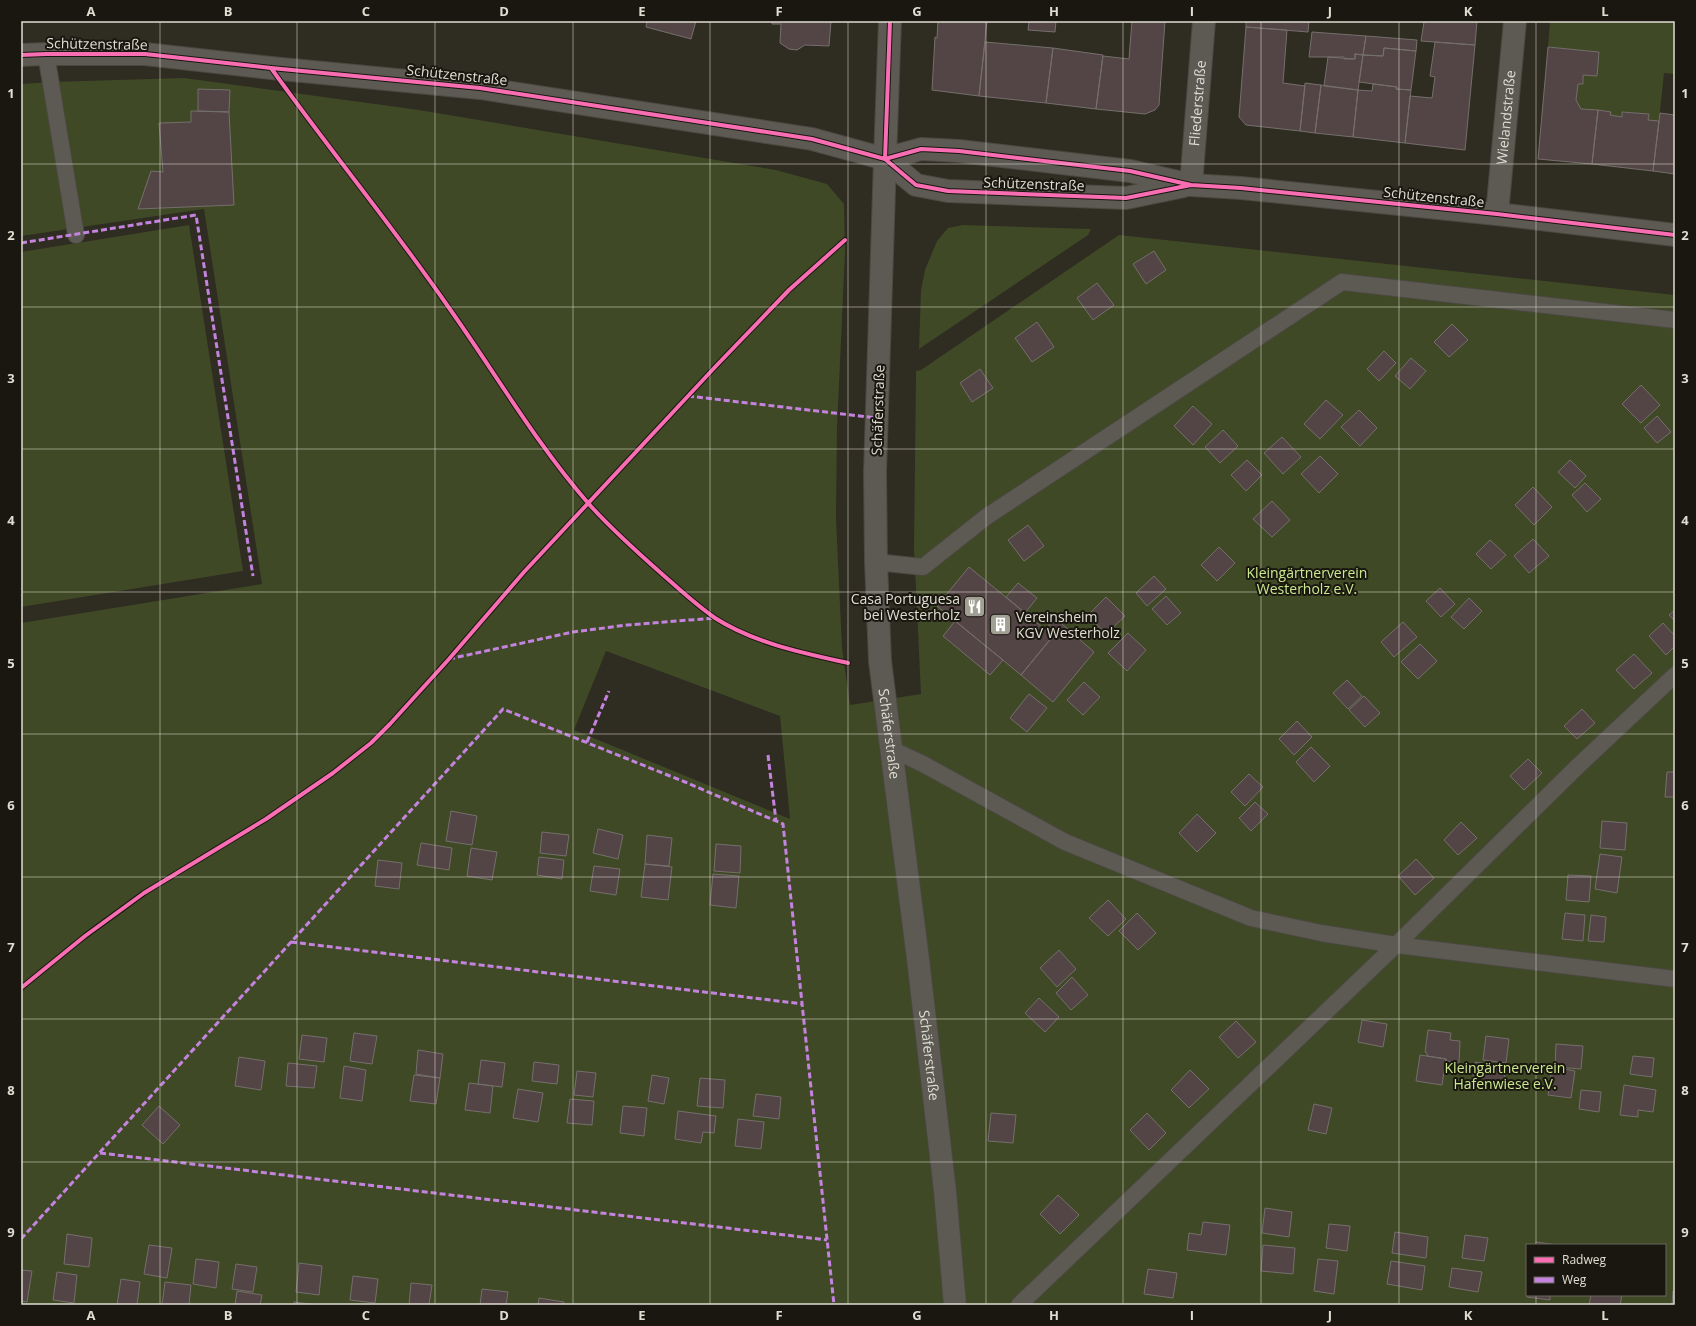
<svg xmlns="http://www.w3.org/2000/svg" width="1696" height="1326" viewBox="0 0 1696 1326" font-family="'Open Sans',sans-serif">
	<style>
		.green { fill: #3f4925; fill-rule: evenodd }
		.building { fill: #534545; stroke: #756f6c }
		.lines { fill: none; stroke-linecap: round; stroke-linejoin: round }
		.service-casing { stroke: #4a483f; stroke-width: 18 }
		.minor-casing { stroke: #4a483f; stroke-width: 24 }
		.tertiary-casing { stroke: #4a483f; stroke-width: 24 }
		.service { stroke: #5c5a53; stroke-width: 16 }
		.minor { stroke: #5c5a53; stroke-width: 22 }
		.tertiary { stroke: #5c5a53; stroke-width: 22 }
		.quiet { stroke: #c483df; stroke-width: 3; stroke-dasharray: 6 3; stroke-linecap: butt }
		.cycleway-casing { stroke: #19170f; stroke-width: 6 }
		.cycleway { stroke: #f96db3; stroke-width: 4 }
		.grid { fill: none; stroke: #e0ddd2; stroke-width: 1; stroke-opacity: 0.55 }
		.labels { text-anchor: middle; stroke-width: 4; stroke-linejoin: round; paint-order: stroke }
		.street-label { font-size: 14px; fill: #e0ddd2; stroke: #19170f }
		.park-label { font-size: 14px; fill: #cbe98f; stroke: #19170f }
		.poi-label { font-size: 14px; fill: #e0ddd2; stroke: #19170f; text-anchor: end }
		.neatline { fill: none; stroke: #e0ddd2; stroke-width: 1.5 }
		.grid-label { font-size: 13px; text-anchor: middle; font-weight: bold; fill: #e0ddd2 }
	</style>
	<rect width="100%" height="100%" fill="#2f2c22"/>
	<path class="green" d="M1550,21H1675V74L1664,73L1659,121L1648,120L1649,114L1622,112V117L1610,115V112L1581,109L1576,100L1578,84H1583V75L1597,76L1599,52L1548,47Z
		M184,78L419,110L776,170L827,184L844,204L845,252L837,428L836,518L842,648L850,705L921,694L914,548L916,371L921,370L1119,235L1675,295V1305H21V623L262,584L204,209L21,236V84L51,82ZM606,651L780,716L790,819L574,730ZM1527,1245H1665V1295H1527Z
		M189,225L243,571L21,607V252Z
		M963,225L1091,229L1088,235L919,349L921,290L925,270L937,241L948,228Z"/>
	<path class="building" d="M647,21H696L691,39L646,27Z
		M772,21H831L829,46L805,45L797,50L789,49L780,43L781,24H772Z
		M938,21H987L979,96L932,90L935,37L937,38Z
		M1029,21H1056L1055,32L1028,30Z
		M1132,21H1165L1159,105L1155,110L1145,114L1096,109L1103,56L1129,59Z
		M1246,21H1309L1308,32L1246,27Z
		M1418,21H1477L1475,45L1421,41L1424,22Z
		M1246,27L1287,30L1283,83L1305,86L1300,131L1246,125L1239,117Z
		M1312,32L1366,36L1363,55L1355,54V59H1344V57H1309Z
		M1366,36L1417,40L1416,51L1384,48L1383,56L1363,55Z
		M985,42L1053,48L1046,103L979,96Z
		M1435,42L1475,45L1465,150L1405,143L1410,96L1432,98L1435,77L1430,76Z
		M1548,47L1599,52L1597,76L1583,75V84H1578L1576,100L1581,109L1598,110L1592,164L1538,159Z
		M1053,48L1103,55L1096,109L1046,103Z
		M1384,48L1416,51L1411,90L1396,89L1397,87L1359,82L1363,55L1383,56Z
		M1355,54L1363,55L1358,90L1324,86L1328,57L1355,59Z
		M1305,83L1321,85L1315,133L1300,131Z
		M1373,84L1397,87L1396,89L1411,90L1405,143L1353,137L1358,90L1372,91Z
		M1321,85L1358,90L1353,137L1315,133Z
		M198,89L230,90L229,112L198,111Z
		M1598,110L1611,112L1610,115L1622,117V112L1649,114L1648,120L1659,121L1653,171L1592,164Z
		M191,111L229,112L234,205L138,209L151,171L163,172L159,123L191,122Z
		M1660,113L1675,115V174L1653,171Z
		M1154,251L1166,270L1146,284L1133,264Z
		M1097,283L1114,305L1093,320L1077,298Z
		M1037,322L1054,347L1032,362L1015,338Z
		M1452,324L1468,340L1449,357L1434,342Z
		M1384,351L1396,363L1379,381L1367,369Z
		M1411,358L1426,371L1410,389L1395,376Z
		M980,369L993,388L972,402L960,383Z
		M1641,385L1660,405L1641,423L1622,404Z
		M1326,400L1343,415L1320,439L1304,424Z
		M1193,406L1212,424L1193,445L1174,426Z
		M1359,410L1377,428L1360,446L1341,427Z
		M1657,416L1671,432L1657,443L1644,428Z
		M1223,430L1238,446L1220,463L1205,447Z
		M1282,437L1301,457L1283,474L1264,453Z
		M1320,456L1338,474L1319,493L1301,474Z
		M1247,460L1262,475L1246,491L1231,475Z
		M1570,460L1586,476L1575,488L1558,472Z
		M1585,483L1601,499L1587,512L1572,495Z
		M1533,487L1552,507L1534,525L1515,505Z
		M1272,501L1290,520L1272,537L1253,519Z
		M1028,525L1044,546L1024,561L1008,540Z
		M1533,539L1549,556L1529,573L1514,556Z
		M1490,540L1506,555L1491,569L1476,554Z
		M1219,547L1235,563L1217,581L1201,565Z
		M969,567L1053,636L1021,675L937,606Z
		M1154,576L1166,589L1147,606L1136,593Z
		M1018,583L1037,598L1025,613L1006,597Z
		M1440,588L1455,604L1441,617L1426,601Z
		M1166,596L1181,613L1167,625L1152,609Z
		M1106,597L1125,616L1106,634L1088,615Z
		M1469,598L1482,611L1464,629L1451,617Z
		M1675,610V621L1669,615Z
		M1055,618L1094,652L1053,702L1021,675L1053,636L1045,630Z
		M955,621L1003,660L990,675L943,636Z
		M1403,622L1417,637L1394,657L1381,642Z
		M1663,623L1675,636V646L1666,655L1649,636Z
		M1128,633L1146,650L1127,671L1108,653Z
		M1420,644L1437,661L1418,679L1401,662Z
		M1634,654L1652,673L1634,689L1616,670Z
		M1347,680L1362,696L1348,709L1333,693Z
		M1084,682L1100,697L1083,715L1067,700Z
		M1029,694L1047,708L1027,732L1010,718Z
		M1364,696L1380,713L1365,727L1349,710Z
		M1582,709L1595,723L1577,739L1564,726Z
		M1297,721L1312,737L1294,755L1279,739Z
		M1311,747L1330,766L1314,782L1296,762Z
		M1528,759L1542,773L1524,790L1510,776Z
		M1667,772H1675V797H1665Z
		M1249,774L1263,787L1245,806L1231,792Z
		M1255,802L1268,814L1251,831L1239,818Z
		M451,811L477,816L472,845L446,841Z
		M1197,814L1216,833L1197,852L1179,833Z
		M1602,821L1627,823L1625,850L1600,848Z
		M1461,822L1477,838L1458,855L1444,840Z
		M598,829L623,835L618,859L593,853Z
		M542,832L569,835L566,856L540,853Z
		M647,835L672,838L669,866L645,864Z
		M421,843L452,848L449,870L417,865Z
		M716,844L741,846L740,873L714,871Z
		M471,848L497,852L492,880L467,876Z
		M1600,854L1622,857L1617,893L1595,889Z
		M539,857L564,860L562,879L537,875Z
		M1416,859L1434,878L1415,895L1398,876Z
		M378,860L402,863L399,889L375,886Z
		M645,864L672,867L668,900L641,897Z
		M594,866L620,869L616,895L590,891Z
		M713,874L739,876L736,908L710,905Z
		M1568,875L1591,876L1589,902L1566,900Z
		M1108,900L1126,919L1108,936L1089,918Z
		M1137,913L1156,933L1138,950L1119,931Z
		M1565,913L1585,915L1583,941L1562,939Z
		M1591,915L1606,917L1604,942L1588,941Z
		M1059,950L1076,969L1057,987L1040,968Z
		M1072,977L1088,995L1071,1010L1056,993Z
		M1039,998L1059,1017L1045,1032L1025,1013Z
		M1362,1020L1387,1024L1383,1047L1358,1042Z
		M1236,1021L1256,1042L1238,1058L1219,1037Z
		M1428,1030L1451,1033L1450,1040L1460,1041L1459,1063L1446,1061V1059L1427,1056V1053L1425,1052Z
		M354,1033L377,1036L372,1064L350,1061Z
		M302,1035L327,1038L324,1062L299,1059Z
		M1486,1036L1509,1039L1506,1063L1483,1060Z
		M1556,1044L1583,1046L1581,1069L1555,1067Z
		M418,1050L443,1054L440,1078L416,1074Z
		M1420,1055L1446,1059L1442,1085L1416,1081Z
		M1633,1056L1654,1058L1652,1077L1630,1074Z
		M239,1057L265,1061L261,1090L235,1086Z
		M481,1060L505,1063L502,1087L478,1084Z
		M534,1062L559,1065L557,1084L532,1081Z
		M1475,1062L1506,1067L1503,1088L1472,1084Z
		M288,1063L317,1066L314,1088L286,1086Z
		M344,1066L366,1070L362,1101L340,1098Z
		M1552,1067L1575,1071L1571,1098L1548,1095Z
		M1190,1070L1209,1089L1189,1108L1171,1090Z
		M577,1071L596,1073L593,1097L574,1095Z
		M414,1075L440,1078L436,1104L410,1101Z
		M652,1075L669,1078L664,1104L648,1101Z
		M700,1078L725,1080L723,1108L697,1106Z
		M469,1083L493,1086L490,1113L465,1110Z
		M1624,1085L1656,1090L1653,1112L1638,1110V1117L1620,1115Z
		M518,1089L543,1093L538,1122L513,1118Z
		M1581,1090L1601,1092L1599,1112L1579,1109Z
		M756,1094L781,1097L779,1119L753,1116Z
		M570,1099L594,1101L592,1125L567,1123Z
		M1314,1104L1332,1108L1326,1134L1308,1130Z
		M159,1106L180,1125L163,1144L142,1125Z
		M623,1106L647,1108L644,1136L620,1133Z
		M678,1111L716,1116L714,1133L703,1132L701,1143L675,1139Z
		M991,1113L1016,1115L1013,1143L988,1141Z
		M1147,1113L1166,1133L1149,1150L1130,1130Z
		M738,1119L764,1122L761,1149L735,1146Z
		M1058,1195L1079,1215L1060,1234L1040,1214Z
		M1265,1208L1292,1212L1289,1237L1262,1233Z
		M1203,1222L1230,1225L1226,1255L1187,1250L1189,1233L1201,1235Z
		M1329,1224L1350,1226L1347,1251L1326,1248Z
		M1395,1232L1428,1237L1426,1258L1392,1253Z
		M67,1234L92,1238L89,1267L64,1264Z
		M1465,1235L1488,1238L1484,1261L1462,1258Z
		M1536,1242L1557,1245H1535Z
		M149,1245L172,1248L167,1278L144,1274Z
		M1263,1245L1295,1248L1293,1274L1261,1271Z
		M196,1259L219,1262L216,1288L193,1284Z
		M1318,1259L1338,1261L1334,1294L1314,1291Z
		M1391,1261L1425,1266L1422,1290L1387,1284Z
		M299,1263L322,1266L319,1295L296,1292Z
		M236,1264L257,1267L253,1292L232,1289Z
		M1452,1268L1482,1272L1478,1292L1449,1287Z
		M1148,1269L1177,1273L1173,1298L1144,1294Z
		M21,1270L32,1271L27,1302L21,1301Z
		M57,1272L77,1275L74,1303L53,1300Z
		M353,1276L378,1279L375,1303L350,1300Z
		M121,1279L140,1282L137,1305H117Z
		M165,1282L191,1285L189,1305H162Z
		M411,1283L432,1285L429,1305H409Z
		M482,1289L508,1292L506,1305H480Z
		M237,1291L262,1295L260,1305H235Z
		M1673,1291H1675V1305H1672Z
		M1528,1295H1550V1300L1527,1297Z
		M1591,1295H1622L1620,1305H1589Z
		M539,1298L564,1302L563,1305H538Z
		M294,1302L317,1305H294Z"/>
	<g class="lines">
		<defs>
			<path id="service" d="M46,54L76,235
				M876,562L923,567L986,517L1342,282L1675,320
				M891,749L923,764L1065,842L1251,918L1321,933L1396,945L1675,979
				M1019,1305L1396,945L1579,765L1675,675"/>
			<g id="minor">
				<path id="s1" d="M21,55L46,54H145L271,68L480,88L812,139L885,159L875,472L876,562L880,661L918,959L945,1191L955,1305"/>
				<path id="s2" d="M1191,185L1204,21"/>
				<path id="s3" d="M1497,214L1515,21"/>
			</g>
			<path id="tertiary" d="M885,159L921,149L959,151L1130,171L1191,185L1241,188L1497,214L1675,235
				M885,159L916,185L948,191L1126,198L1184,186
				M885,159L890,21"/>
		</defs>
		<use href="#service" class="service-casing"/>
		<use href="#minor" class="minor-casing"/>
		<use href="#tertiary" class="tertiary-casing"/>
		<use href="#service" class="service"/>
		<use href="#minor" class="minor"/>
		<use href="#tertiary" class="tertiary"/>
		<path class="quiet" d="M21,243L196,215L253,576
			M688,396L877,418
			M449,659L573,632L627,625L715,618
			M587,742L609,691
			M768,755L776,821
			M291,942L803,1004
			M100,1153L827,1240
			M21,1239L503,709L685,782L783,824L834,1305"/>
		<defs>
			<path id="cycleway" d="M21,55L46,54H145L271,68L480,88L812,139L885,159L916,185L948,191L1126,198L1191,185
				M271,68C328,148 391,224 447,305C494,371 535,442 588,503C611,529 637,552 662,574C679,589 696,605 715,618C754,643 803,653 848,663
				M885,159L921,149L959,151L1130,171L1191,185L1241,188L1497,214L1675,235
				M885,159L890,21
				M21,988L85,936L144,893L266,819L333,773L371,743L390,724L449,659L524,572L716,366L789,290L845,240"/>
		</defs>
		<use href="#cycleway" class="cycleway-casing"/>
		<use href="#cycleway" class="cycleway"/>
	</g>
	<path class="grid" d="M160,21V1305M297,21V1305M435,21V1305M573,21V1305M710,21V1305M848,21V1305M986,21V1305M1123,21V1305M1261,21V1305M1399,21V1305M1536,21V1245M21,164H1675M21,307H1675M21,449H1675M21,592H1675M21,734H1675M21,877H1675M21,1019H1675M21,1162H1675M1536,1295V1305"/>
	<defs>
		<symbol id="restaurant-square" viewBox="-11 -11 22 22"><rect x="-9" y="-9" width="18" height="18" rx="4" fill="#a29f94" stroke="#19170f"/><path d="M-5-6h1v4h1v-4h1v4h1v-4h1v5L-1.5 .5V6h-2V.5L-5-1ZM5-6V6H3V1.5H1.5Q1.5-4 5-6Z" fill="#fff"/></symbol>
		<symbol id="building-square" viewBox="-11 -11 22 22"><rect x="-9" y="-9" width="18" height="18" rx="4" fill="#a29f94" stroke="#19170f"/><path d="M-4-6H4V6H1V3H-1V6H-4ZM-2.5-4.3h1.7v1.8h-1.7ZM.8-4.3h1.7v1.8H.8ZM-2.5-1h1.7V.8h-1.7ZM.8-1h1.7V.8H.8Z" fill="#fff"/></symbol>
	</defs>
	<g fill-rule="evenodd">
		<use href="#restaurant-square" x="962" y="594" width="25" height="25"/>
		<use href="#building-square" x="988" y="612" width="25" height="25"/>
	</g>
	<g class="labels">
		<g class="street-label">
			<text transform="translate(97 44) rotate(1)" y="5">Schützenstraße</text>
			<text transform="translate(457 75) rotate(6)" y="5">Schützenstraße</text>
			<text dy="5" stroke="none"><textPath href="#s2" startOffset="82">Fliederstraße</textPath></text>
			<text dy="5" stroke="none"><textPath href="#s3" startOffset="97">Wielandstraße</textPath></text>
			<text transform="translate(1034 184) rotate(2)" y="5">Schützenstraße</text>
			<text transform="translate(1434 197) rotate(6)" y="5">Schützenstraße</text>
			<text transform="translate(878 410) rotate(-88)" y="5">Schäferstraße</text>
			<text dy="5" stroke="none"><textPath href="#s1" startOffset="1448">Schäferstraße</textPath></text>
			<text dy="5" stroke="none"><textPath href="#s1" startOffset="1772">Schäferstraße</textPath></text>
		</g>
		<g class="park-label">
			<text x="1307" y="578">Kleingärtnerverein<tspan x="1307" dy="16">Westerholz e.V.</tspan></text>
			<text x="1505" y="1073">Kleingärtnerverein<tspan x="1505" dy="16">Hafenwiese e.V.</tspan></text>
		</g>
		<g class="poi-label">
			<text x="960" y="604">Casa Portuguesa<tspan x="960" dy="16">bei Westerholz</tspan></text>
			<text x="1016" y="622" text-anchor="start">Vereinsheim<tspan x="1016" dy="16">KGV Westerholz</tspan></text>
		</g>
	</g>
	<rect width="1696" height="1326" fill="none" stroke="#19170f" stroke-width="44"/>
	<rect x="1526" y="1244" width="140" height="52" fill="#19170f" stroke="#69665d"/>
	<rect x="1534" y="1257" width="20" height="6" fill="#f96db3" stroke="#69665d"/>
	<text x="1562" y="1264" font-size="12" fill="#e0ddd2">Radweg</text>
	<rect x="1534" y="1277" width="20" height="6" fill="#c483df" stroke="#69665d"/>
	<text x="1562" y="1284" font-size="12" fill="#e0ddd2">Weg</text>
	<rect x="22" y="22" width="1652" height="1282" class="neatline"/>
	<g class="grid-label">
		<text x="91" y="16">A</text>
		<text x="228" y="16">B</text>
		<text x="366" y="16">C</text>
		<text x="504" y="16">D</text>
		<text x="642" y="16">E</text>
		<text x="779" y="16">F</text>
		<text x="917" y="16">G</text>
		<text x="1054" y="16">H</text>
		<text x="1192" y="16">I</text>
		<text x="1330" y="16">J</text>
		<text x="1468" y="16">K</text>
		<text x="1605" y="16">L</text>
		<text x="11" y="98">1</text>
		<text x="1685" y="98">1</text>
		<text x="11" y="240">2</text>
		<text x="1685" y="240">2</text>
		<text x="11" y="383">3</text>
		<text x="1685" y="383">3</text>
		<text x="11" y="525">4</text>
		<text x="1685" y="525">4</text>
		<text x="11" y="668">5</text>
		<text x="1685" y="668">5</text>
		<text x="11" y="810">6</text>
		<text x="1685" y="810">6</text>
		<text x="11" y="952">7</text>
		<text x="1685" y="952">7</text>
		<text x="11" y="1095">8</text>
		<text x="1685" y="1095">8</text>
		<text x="11" y="1237">9</text>
		<text x="1685" y="1237">9</text>
		<text x="91" y="1320">A</text>
		<text x="228" y="1320">B</text>
		<text x="366" y="1320">C</text>
		<text x="504" y="1320">D</text>
		<text x="642" y="1320">E</text>
		<text x="779" y="1320">F</text>
		<text x="917" y="1320">G</text>
		<text x="1054" y="1320">H</text>
		<text x="1192" y="1320">I</text>
		<text x="1330" y="1320">J</text>
		<text x="1468" y="1320">K</text>
		<text x="1605" y="1320">L</text>
	</g>
</svg>
